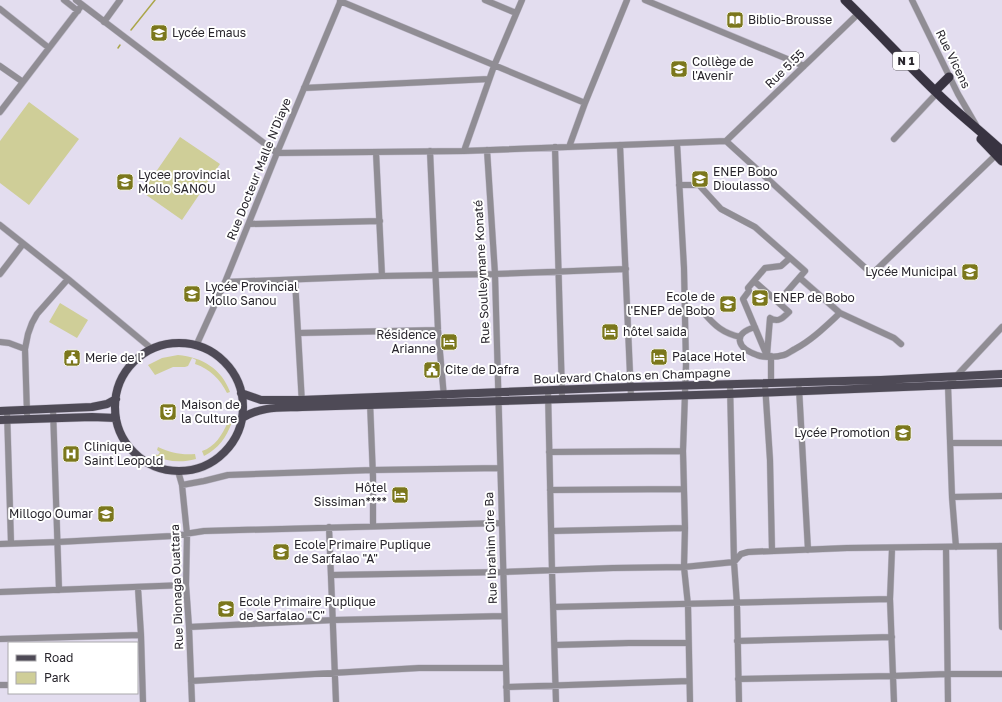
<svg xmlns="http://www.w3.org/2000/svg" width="1002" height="702" viewBox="0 0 1002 702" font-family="'Golos Text',sans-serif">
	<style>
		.green { fill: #cfce98 }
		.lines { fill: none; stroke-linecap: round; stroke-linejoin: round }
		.stream { stroke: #aba64a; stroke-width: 1.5 }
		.minor-casing { stroke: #c1bccc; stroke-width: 7 }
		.major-casing { stroke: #c1bccc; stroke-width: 9 }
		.highway-casing { stroke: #c1bccc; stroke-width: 10 }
		.minor { stroke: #908d94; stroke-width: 6 }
		.major { stroke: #4e4a56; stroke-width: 8 }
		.highway { stroke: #383341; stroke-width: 9 }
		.labels { text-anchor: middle; stroke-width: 4; stroke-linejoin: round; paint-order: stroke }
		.shield { fill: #fff; stroke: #68666b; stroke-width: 1 }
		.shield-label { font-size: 11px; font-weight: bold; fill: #28252c }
		.poi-label { font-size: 12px; fill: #28252c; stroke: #fff; text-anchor: start }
		.street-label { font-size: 12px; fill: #28252c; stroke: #fff }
	</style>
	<rect width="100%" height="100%" fill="#e3ddef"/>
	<path class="green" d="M29,102L79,139L29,205L0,183V141Z
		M180,137L220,164L182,220L142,192Z
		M60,303L88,320L77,338L49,322Z
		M178,355C202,357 222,369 230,392L227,393C220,379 210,369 195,364L196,360L192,358L188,366L185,367H173L155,375L148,365L162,358Z
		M228,422H232C226,438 219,448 204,456L202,451C215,447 222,435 228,422Z
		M158,447C171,453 181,455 195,454L196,459C181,463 167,462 153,455V454L158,455L160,452L157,450Z"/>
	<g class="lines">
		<path class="stream" d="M131,30L155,0
			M118,48L120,45"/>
		<defs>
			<path id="minor" d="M64,0L78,11
				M76,0L277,153L464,151L726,141L872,274L998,153
				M485,0L516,13
				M645,0L804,66
				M912,0L958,94L976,125
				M340,1L585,103
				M0,9L49,48
				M104,22L120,0
				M0,66L23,82
				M304,88L489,79
				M0,112L82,5
				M894,139L937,93
				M726,141L859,13
				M677,143L684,268L686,365L683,451L685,528L684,567L688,605L690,702
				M620,145L631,397
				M555,147L562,394
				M569,147L585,103L627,0
				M487,150L495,274L507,702
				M430,151L438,330L444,397
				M464,151L494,66L522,0
				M376,152L382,276
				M679,185H699L721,209L755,227L805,271L778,302
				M249,224L380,221
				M0,225L68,279L152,349
				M0,274L23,244
				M800,278L840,313L894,338L901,344
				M295,280L302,404
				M754,281L789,312C783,318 778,323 770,318L767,355
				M225,282L382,276L495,274L626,269
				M704,313C715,326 723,333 740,337
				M755,327C732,334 737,348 757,355C763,358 777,357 784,355C788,354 791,351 795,349C812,340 826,326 840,313
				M299,333L438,330
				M0,342L9,343L25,349
				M196,346L225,282L277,153L341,0
				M767,356L743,299L749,291L748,288L765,268L781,266L790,258
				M771,356V383
				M730,384L734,562L737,604L739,702
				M765,384L770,460L772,551
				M799,388L808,550
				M548,391L552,571L556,702
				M370,402L373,477V526
				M53,409L59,590
				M7,411L11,543
				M27,414L25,349L28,334L32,323L37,314L68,279
				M951,443H1002
				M549,452L683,451
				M178,471L182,485L187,534L186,585L189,627L192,702
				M182,485L204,481L228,475L373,470L500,468
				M550,490L684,489
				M952,497L1002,496
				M329,527L336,702
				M551,531L685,528
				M0,544L58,542L172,536L204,531L502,523
				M1000,546L1002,627
				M946,547L948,702
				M956,547L952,497L948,385L1002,327
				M892,549L890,599L894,702
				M332,575L503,572L613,568L684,567L734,562L741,554L748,552L847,548L1002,546
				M138,588L141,635L143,702
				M0,592L186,585
				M553,607L890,599
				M189,627L334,620L504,616
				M0,639L141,635
				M737,641L892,637
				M555,645L629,643H688
				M738,679L892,676L947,674H1002
				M191,681L419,668H506
				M0,685H9
				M506,687L689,681"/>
			<path id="major" d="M115 407a64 64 0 1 1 128 0a64 64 0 1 1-128 0Z
				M241,393L261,400H301L630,387L881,380L1002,374
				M0,411L92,407L107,404L116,399
				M242,418C262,406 279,408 302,407L729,394L1002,383
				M0,420L92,417L116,418"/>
			<path id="highway" d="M845,0C876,30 905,62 936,92C957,113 980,130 1002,151
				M935,91L949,77
				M981,139L1002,161"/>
		</defs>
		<use href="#minor" class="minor-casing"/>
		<use href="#major" class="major-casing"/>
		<use href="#highway" class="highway-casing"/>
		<use href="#minor" class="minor"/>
		<use href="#major" class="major"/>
		<use href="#highway" class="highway"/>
	</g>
	<defs>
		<symbol id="library-square" viewBox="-11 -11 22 22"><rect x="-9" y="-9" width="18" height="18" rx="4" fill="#7b771c" stroke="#fff"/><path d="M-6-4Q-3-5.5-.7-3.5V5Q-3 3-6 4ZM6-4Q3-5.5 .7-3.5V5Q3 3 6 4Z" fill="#fff"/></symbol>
		<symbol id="school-square" viewBox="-11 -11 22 22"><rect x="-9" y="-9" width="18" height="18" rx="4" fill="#7b771c" stroke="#fff"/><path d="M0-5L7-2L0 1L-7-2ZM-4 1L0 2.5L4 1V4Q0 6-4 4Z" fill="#fff"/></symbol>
		<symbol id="university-square" viewBox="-11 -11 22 22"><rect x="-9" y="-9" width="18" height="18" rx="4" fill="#7b771c" stroke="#fff"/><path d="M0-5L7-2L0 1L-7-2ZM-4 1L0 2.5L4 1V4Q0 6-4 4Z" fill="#fff"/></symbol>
		<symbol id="hotel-square" viewBox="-11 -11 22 22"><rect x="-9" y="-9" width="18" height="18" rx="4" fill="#7b771c" stroke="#fff"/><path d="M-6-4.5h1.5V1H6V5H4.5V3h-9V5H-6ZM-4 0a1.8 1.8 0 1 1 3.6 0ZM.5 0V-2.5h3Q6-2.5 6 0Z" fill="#fff"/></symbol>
		<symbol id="civic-square" viewBox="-11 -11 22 22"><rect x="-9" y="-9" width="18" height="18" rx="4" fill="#7b771c" stroke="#fff"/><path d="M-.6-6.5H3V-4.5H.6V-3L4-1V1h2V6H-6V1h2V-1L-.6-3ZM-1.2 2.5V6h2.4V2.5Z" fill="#fff"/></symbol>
		<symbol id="theatre-square" viewBox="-11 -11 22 22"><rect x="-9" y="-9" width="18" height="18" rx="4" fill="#7b771c" stroke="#fff"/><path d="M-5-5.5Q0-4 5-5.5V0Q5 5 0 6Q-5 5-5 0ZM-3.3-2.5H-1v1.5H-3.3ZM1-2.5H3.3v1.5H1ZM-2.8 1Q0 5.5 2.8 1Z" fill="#fff"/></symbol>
		<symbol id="hospital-square" viewBox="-11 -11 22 22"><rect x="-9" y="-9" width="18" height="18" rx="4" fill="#7b771c" stroke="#fff"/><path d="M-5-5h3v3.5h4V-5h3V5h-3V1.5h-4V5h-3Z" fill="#fff"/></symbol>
	</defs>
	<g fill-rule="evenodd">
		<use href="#library-square" x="725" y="10" width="20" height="20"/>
		<use href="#school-square" x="149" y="23" width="20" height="20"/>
		<use href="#university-square" x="669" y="59" width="20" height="20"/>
		<use href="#school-square" x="690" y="169" width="20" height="20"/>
		<use href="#school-square" x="115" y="172" width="20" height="20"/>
		<use href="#school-square" x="960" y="262" width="20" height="20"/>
		<use href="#school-square" x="182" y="284" width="20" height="20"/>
		<use href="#university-square" x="750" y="288" width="20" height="20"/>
		<use href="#school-square" x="718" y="294" width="20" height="20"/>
		<use href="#hotel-square" x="600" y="322" width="20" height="20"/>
		<use href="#hotel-square" x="439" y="332" width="20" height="20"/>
		<use href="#hotel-square" x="649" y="347" width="20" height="20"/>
		<use href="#civic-square" x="62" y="348" width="20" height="20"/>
		<use href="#civic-square" x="422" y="360" width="20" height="20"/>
		<use href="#theatre-square" x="158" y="402" width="20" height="20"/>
		<use href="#university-square" x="893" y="423" width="20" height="20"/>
		<use href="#hospital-square" x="61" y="444" width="20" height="20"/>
		<use href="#hotel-square" x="390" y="485" width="20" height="20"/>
		<use href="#school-square" x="96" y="504" width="20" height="20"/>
		<use href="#school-square" x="271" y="542" width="20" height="20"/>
		<use href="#school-square" x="216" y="599" width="20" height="20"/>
	</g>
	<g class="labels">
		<rect class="shield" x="893" y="52" width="26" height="18" rx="3"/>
		<g class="shield-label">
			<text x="906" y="65">N 1</text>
		</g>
		<g class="poi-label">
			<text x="748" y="24">Biblio-Brousse</text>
			<text x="172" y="37">Lycée Emaus</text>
			<text x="692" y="66">Collège de<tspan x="692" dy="14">l'Avenir</tspan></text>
			<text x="713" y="176">ENEP Bobo<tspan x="713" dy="14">Dioulasso</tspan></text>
			<text x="138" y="179">Lycee provincial<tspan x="138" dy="14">Mollo SANOU</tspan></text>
			<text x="957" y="276" text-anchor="end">Lycée Municipal</text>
			<text x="205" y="291">Lycée Provincial<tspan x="205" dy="14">Mollo Sanou</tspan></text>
			<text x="715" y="301" text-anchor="end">Ecole de<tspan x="715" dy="14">l'ENEP de Bobo</tspan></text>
			<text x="773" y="302">ENEP de Bobo</text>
			<text x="623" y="336">hôtel saida</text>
			<text x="436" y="339" text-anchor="end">Résidence<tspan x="436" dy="14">Arianne</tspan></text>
			<text x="672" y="361">Palace Hotel</text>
			<text x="85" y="362">Merie de l'</text>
			<text x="445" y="374">Cite de Dafra</text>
			<text x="181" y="409">Maison de<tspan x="181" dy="14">la Culture</tspan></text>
			<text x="890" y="437" text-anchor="end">Lycée Promotion</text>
			<text x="84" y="451">Clinique<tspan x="84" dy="14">Saint Leopold</tspan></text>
			<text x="387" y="492" text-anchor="end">Hôtel<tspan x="387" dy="14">Sissiman****</tspan></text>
			<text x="93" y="518" text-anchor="end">Millogo Oumar</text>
			<text x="294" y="549">Ecole Primaire Puplique<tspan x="294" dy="14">de Sarfalao "A"</tspan></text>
			<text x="239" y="606">Ecole Primaire Puplique<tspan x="239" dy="14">de Sarfalao "C"</tspan></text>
		</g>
		<g class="street-label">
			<text transform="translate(953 59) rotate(64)" y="4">Rue Vicens</text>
			<text transform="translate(785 69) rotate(-44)" y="4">Rue 5.55</text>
			<text transform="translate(259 169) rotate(-68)" y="4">Rue Docteur Malle N'Diaye</text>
			<text transform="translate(482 272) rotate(-93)" y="4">Rue Soulleymane Konaté</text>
			<text transform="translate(632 376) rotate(-2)" y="4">Boulevard Chalons en Champagne</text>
			<text transform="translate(491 548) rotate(-92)" y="4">Rue Ibrahim Cire Ba</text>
			<text transform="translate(177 587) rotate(-92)" y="4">Rue Dionaga Ouattara</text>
		</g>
	</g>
	<rect x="8" y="642" width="130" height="52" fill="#ffffff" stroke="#a9a8ab"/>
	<rect x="16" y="655" width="20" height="6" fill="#4e4a56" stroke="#a9a8ab"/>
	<text x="44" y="662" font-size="12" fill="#28252c">Road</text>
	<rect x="16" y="672" width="20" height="12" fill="#cfce98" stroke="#a9a8ab"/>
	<text x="44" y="682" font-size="12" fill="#28252c">Park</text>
</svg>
